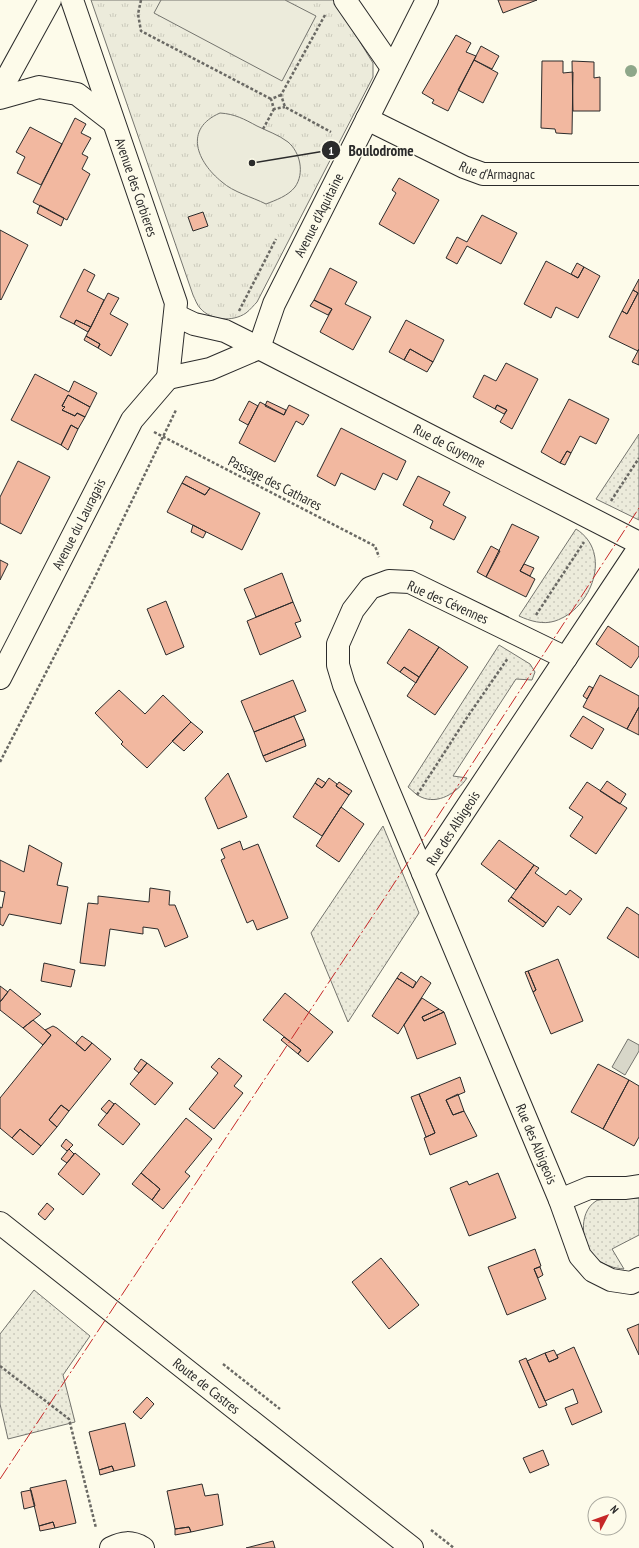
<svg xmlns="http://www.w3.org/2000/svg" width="639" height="1548" viewBox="0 0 639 1548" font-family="'PT Sans Narrow',sans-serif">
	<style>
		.grass { fill: url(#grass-dots); stroke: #74746e }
		.park { fill: url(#park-tufts); stroke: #74746e }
		.pitch { fill: #ecebdb; stroke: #74746e }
		.water { fill: #d8d7c9; stroke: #74746e }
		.building { fill: #f2b8a0; stroke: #2b2b2b }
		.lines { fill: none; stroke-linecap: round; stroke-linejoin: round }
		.minor-casing { stroke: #2b2b2b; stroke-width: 24 }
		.primary-casing { stroke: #2b2b2b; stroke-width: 24 }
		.path { stroke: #6a6964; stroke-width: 2.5; stroke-dasharray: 3 2; stroke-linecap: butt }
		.minor { stroke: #fdfbea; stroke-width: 22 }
		.primary { stroke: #fdfbea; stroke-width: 22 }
		.power { stroke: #c62828; stroke-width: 1; stroke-dasharray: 14 3 2 3; stroke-linecap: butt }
		.tree { fill: #8ea78a }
		.labels { text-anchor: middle; stroke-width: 3; stroke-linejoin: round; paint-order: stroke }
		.street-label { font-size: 14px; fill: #2b2b2b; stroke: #fdfbea }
		.leader { fill: none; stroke: #2b2b2b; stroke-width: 1.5 }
		.callout-dot { fill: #2b2b2b; stroke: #fdfbea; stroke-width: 1.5 }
		.mark-label { font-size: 12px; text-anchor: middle; font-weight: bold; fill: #fff }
		.callout-label { font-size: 15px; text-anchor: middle; font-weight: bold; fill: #2b2b2b; stroke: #fdfbea; stroke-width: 3; stroke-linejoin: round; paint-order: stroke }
	</style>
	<defs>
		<pattern id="grass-dots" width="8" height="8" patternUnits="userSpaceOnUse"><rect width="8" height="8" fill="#ecebdb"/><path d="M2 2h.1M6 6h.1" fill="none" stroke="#cbcabc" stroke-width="1.8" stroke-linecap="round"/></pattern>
		<pattern id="park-tufts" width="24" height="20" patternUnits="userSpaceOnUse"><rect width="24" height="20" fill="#ecebdb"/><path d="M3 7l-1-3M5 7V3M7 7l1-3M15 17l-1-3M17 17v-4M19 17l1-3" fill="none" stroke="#cbcabc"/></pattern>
	</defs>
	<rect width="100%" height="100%" fill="#fdfbea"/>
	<path class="grass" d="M639,434V520L596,499Z
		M576,529C613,552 592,609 555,621C543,625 530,621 519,616Z
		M499,645L530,664L535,672L532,680L516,679L453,776L467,778C457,793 438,805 421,797C416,795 412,790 408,787Z
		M383,826L419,913L348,1022L311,933Z
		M639,1198V1235L612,1249L624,1269C614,1268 606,1266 598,1260C581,1247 577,1213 596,1201C601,1198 631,1199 639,1198Z
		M34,1290L90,1336L63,1375L75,1422L8,1439L0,1404V1334Z"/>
	<path class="park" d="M91,0H334L373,63V77L257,302C254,305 250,310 246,313C233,322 211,321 200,308C197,305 195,299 193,295Z"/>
	<path class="pitch" d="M161,0H285L316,16L282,81L154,13Z
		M220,113C235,114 244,119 257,126C267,131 279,135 288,142C300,152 305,173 295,187C288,196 276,200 266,204C252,197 233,192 222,182C197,162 183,129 220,113Z"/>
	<path class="water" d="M628,1039L639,1045V1051L625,1075L612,1067Z"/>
	<path class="building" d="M498,0H537L503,13Z
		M456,35L471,43L466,52L476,56L448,111L432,103L434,100L422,93Z
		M481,46L499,56L492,69L474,60Z
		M474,60L498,73L483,103L458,90Z
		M542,61H563V73L573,72L572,134L556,133L555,129L541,128Z
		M572,61L594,62V78L600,77V111H573Z
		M75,118L86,124L81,133L91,138L82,154L88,157L82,169L90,174L67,220L33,202Z
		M30,127L62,144L41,185L17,173L25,157L16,152Z
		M399,178L439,200L414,244L379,224L396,193L392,190Z
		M40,205L64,218L61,226L37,213Z
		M203,212L208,226L193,231L188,217Z
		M482,215L517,233L501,264L467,246L457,264L446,258L457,237L467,242Z
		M0,230L28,245L1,300L0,299Z
		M546,261L578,278L584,267L600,276L578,318L556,307L551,318L524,304Z
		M577,263L584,267L578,278L571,274Z
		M330,268L357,282L345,304L371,317L353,350L320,332L332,309L314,300Z
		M84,269L95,275L87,291L104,300L91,327L76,320L74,324L60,317Z
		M639,279V349L638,351L609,337L622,311L627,314L638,293L633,290Z
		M633,290L638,293L627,314L622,311Z
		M108,293L119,298L110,314L128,324L111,356L98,348L100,344L86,336Z
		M314,300L332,309L328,315L310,306Z
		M76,320L91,327L88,332L74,324Z
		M406,320L444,340L433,362L410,349L404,360L389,352Z
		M86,336L100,344L98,348L84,340Z
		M410,349L433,362L427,372L404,360Z
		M639,349V365L632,362Z
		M506,363L538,379L512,429L500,422L507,410L497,405L495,409L473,397L484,375L496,381Z
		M35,374L69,392L74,381L97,393L90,407L68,395L62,406L65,407L62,410L75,416L77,413L85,417L78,429L71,425L61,445L11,420Z
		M68,395L90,407L85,417L77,413L75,416L62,410L65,407L62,406Z
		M569,399L609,419L596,444L580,436L571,453L567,451L560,463L541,452Z
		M249,401L258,406L248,425L239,420Z
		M267,401L286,410L284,415L265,406Z
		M260,402L284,415L289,405L309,415L303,425L296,421L275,462L239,443Z
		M497,405L507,410L504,414L495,409Z
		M71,425L78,429L68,450L61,445Z
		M341,428L406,461L397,480L383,473L375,490L341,473L335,486L317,476Z
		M567,451L571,453L565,465L560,463Z
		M18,461L50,477L21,534L0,523V497Z
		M186,476L210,488L205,495L182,483Z
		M418,476L450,492L443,505L466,517L454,540L430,528L433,521L403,505Z
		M182,483L205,495L210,488L260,513L242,550L167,512Z
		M512,524L539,537L520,571L535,579L526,597L486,577Z
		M193,525L206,532L203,538L191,532Z
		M491,546L500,551L486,577L477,572Z
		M0,560L8,564L0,580Z
		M524,564L534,568L530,576L520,571Z
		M282,573L293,602L256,617L244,589Z
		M166,601L184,647L166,655L147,609Z
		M293,602L301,621L295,623L301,637L260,655L247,621Z
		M608,626L639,647V656L631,668L596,644Z
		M409,629L439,647L419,677L404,667L400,672L387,663Z
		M439,647L468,667L435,715L407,696Z
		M404,667L419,677L416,683L400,672Z
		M600,675L639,696V707L627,729L583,707Z
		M293,680L306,711L254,732L241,701Z
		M589,686L593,688L587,699L583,696Z
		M119,690L145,714L163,695L191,722L147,768L121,744L123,742L95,713Z
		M639,707V735L627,729Z
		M294,716L304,739L263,756L254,732Z
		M583,716L604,729L592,749L570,736Z
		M191,722L203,732L184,751L172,741Z
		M304,739L306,746L266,762L263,756Z
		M228,773L247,817L218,829L205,798Z
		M318,778L326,783L322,788L315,783Z
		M329,778L337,784L336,786L349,795L322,836L293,817L315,783L322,788Z
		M607,781L626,794L620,804L600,791Z
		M339,782L352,791L349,795L336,786Z
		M587,782L627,808L596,854L570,836L583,817L569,808Z
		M341,807L364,824L339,862L316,846Z
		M499,840L534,865L516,890L481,864Z
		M240,841L243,850L258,844L288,918L257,930L253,920L247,923L221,860L225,858L221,849Z
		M29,845L62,863L57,885L68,887L61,924L9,914L3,926L0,924V907L2,908L5,892L0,891V860L24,872Z
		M534,865L539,868L535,873L566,895L570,890L582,899L570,915L558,906L546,923L511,897Z
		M150,888L170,891L169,905H175L188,937L165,947L158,929L143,927V934L110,929L105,966L80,963L88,903L98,904V896L149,902Z
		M511,897L546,923L543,927L508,901Z
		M627,907L639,915V958L607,938Z
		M558,959L583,1021L551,1034L533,992L536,990L528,971Z
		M44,963L75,970L71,987L41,981Z
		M528,971L536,990L533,992L525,972Z
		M401,972L416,982L413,988L397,978Z
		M421,976L431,983L398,1034L372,1016L397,978L413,988Z
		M0,986L8,992L1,1001H0Z
		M10,989L41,1014L23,1028L0,1010V1002Z
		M285,993L333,1032L308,1062L298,1054L301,1050L263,1020Z
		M422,998L439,1009L422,1017L424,1021L444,1012L456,1044L417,1059L404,1025Z
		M439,1009L444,1012L424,1021L422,1017Z
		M33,1020L51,1035L43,1045L23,1028Z
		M53,1026L57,1028L85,1051L92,1043L111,1059L69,1111L61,1105L49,1120L57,1127L41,1146L20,1129L12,1138L0,1128V1098L51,1035L45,1030Z
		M82,1036L92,1043L85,1051L76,1043Z
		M284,1037L301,1050L298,1054L281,1040Z
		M219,1058L242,1076L234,1086L243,1093L214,1129L189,1109L218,1073L211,1067Z
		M141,1059L147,1063L139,1073L134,1069Z
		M147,1063L173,1083L155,1105L130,1084Z
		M598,1064L629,1080L603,1129L571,1112Z
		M460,1077L465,1092L446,1100L453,1115L464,1111L477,1136L430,1155L424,1138L435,1133L419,1094Z
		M629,1080L639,1086V1137L634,1146L603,1129Z
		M419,1094L435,1133L426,1137L411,1097Z
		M458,1094L464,1111L453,1115L446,1100Z
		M109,1100L114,1104L107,1114L101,1109Z
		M115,1103L140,1124L123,1145L98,1125Z
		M61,1105L69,1111L57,1127L49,1120Z
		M186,1118L212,1139L185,1172L190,1176L163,1209L152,1200L160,1189L141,1173Z
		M20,1129L41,1146L33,1155L12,1138Z
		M66,1139L73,1145L67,1151L61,1146Z
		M69,1149L74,1154L67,1163L61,1159Z
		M75,1153L100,1174L83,1195L58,1174Z
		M141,1173L160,1189L152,1200L132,1184Z
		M498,1173L516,1218L469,1236L450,1188L467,1181L469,1185Z
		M47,1203L54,1209L45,1220L38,1214Z
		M535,1249L541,1266L534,1269L546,1299L507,1315L488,1267Z
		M381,1258L419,1305L389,1329L352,1282Z
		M540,1267L543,1275L538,1278L534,1269Z
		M639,1324V1355L627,1329Z
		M574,1347L602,1412L572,1425L565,1408L578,1403L573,1389L545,1401L527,1361L545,1353L549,1362L558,1358L557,1355Z
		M554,1350L558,1358L549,1362L545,1353Z
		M526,1358L547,1405L539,1408L519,1361Z
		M147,1397L154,1404L141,1419L133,1412Z
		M125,1423L135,1466L114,1471L112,1466L99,1470L89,1432Z
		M543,1450L549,1465L530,1473L523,1458Z
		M112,1466L114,1471L100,1475L99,1470Z
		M66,1480L76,1523L55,1528L53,1522L39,1526L30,1488Z
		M202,1484L205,1496L218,1494L223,1525L191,1532L189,1527L175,1529L167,1491Z
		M31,1490L35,1506L24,1509L21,1492Z
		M53,1522L55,1528L40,1531L39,1526Z
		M189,1527L191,1532L175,1535V1529Z
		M273,1541L275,1548H246Z"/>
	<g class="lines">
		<defs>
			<g id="minor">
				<path id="s1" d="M72,0L176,303L168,378"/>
				<path d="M345,0L392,68"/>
				<path d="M0,91L50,0"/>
				<path d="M0,98L39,87L77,94L112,121"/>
				<path id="s2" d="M367,119L464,167L483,174H639"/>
				<path id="s3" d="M175,315L194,324L225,331L259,348L639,543"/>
				<path id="s4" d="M259,348L274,304L427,0"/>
				<path d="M168,378L210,369L259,348"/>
				<path id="s5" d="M639,548L423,873L560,1200L580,1256L593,1271L611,1280L631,1283L639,1279"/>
				<path id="s6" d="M0,678L132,420L168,378"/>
				<path d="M423,873L344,685L338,665V644L353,610L370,588L389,581L410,582L566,658"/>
				<path d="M560,1200L589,1188H626L639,1186"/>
				<path d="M111,1548C123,1542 131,1541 143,1548"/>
			</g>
			<g id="primary">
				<path id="s7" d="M0,1223L412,1548"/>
			</g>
		</defs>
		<use href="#minor" class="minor-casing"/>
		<use href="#primary" class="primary-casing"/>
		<path class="path" d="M141,0L138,14L141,31L271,99
			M325,15L281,95L285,107L331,132
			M281,95L271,99L274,109L285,107
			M263,129L274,109
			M239,311L276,239
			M154,432L375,546L379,557
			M611,501L639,458
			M536,615L584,542
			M0,762L92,583L176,410
			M417,795L466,719L508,658
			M223,1364L280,1409
			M0,1366L69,1419L96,1528
			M431,1530L454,1548"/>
		<use href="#minor" class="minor"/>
		<use href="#primary" class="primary"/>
		<path class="power" d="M0,1479L380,905L639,508"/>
	</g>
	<circle class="tree" cx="631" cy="71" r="6"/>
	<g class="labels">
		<g class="street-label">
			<text dy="5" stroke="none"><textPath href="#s2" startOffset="142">Rue d'Armagnac</textPath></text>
			<text dy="5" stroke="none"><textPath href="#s1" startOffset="198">Avenue des Corbieres</textPath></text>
			<text dy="5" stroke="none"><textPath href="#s4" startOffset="146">Avenue d'Aquitaine</textPath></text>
			<text dy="5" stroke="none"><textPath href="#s3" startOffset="305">Rue de Guyenne</textPath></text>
			<text transform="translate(275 483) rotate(27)" y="5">Passage des Cathares</text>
			<text dy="5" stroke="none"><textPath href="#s6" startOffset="173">Avenue du Lauragais</textPath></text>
			<text transform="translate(448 602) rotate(24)" y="5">Rue des Cévennes</text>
			<text transform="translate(453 828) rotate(-57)" y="5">Rue des Albigeois</text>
			<text dy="5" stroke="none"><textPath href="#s5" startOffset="684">Rue des Albigeois</textPath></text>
			<text dy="5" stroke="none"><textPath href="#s7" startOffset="263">Route de Castres</textPath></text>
		</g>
	</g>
	<path class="leader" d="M252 163L331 150"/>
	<g class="callout-dot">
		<circle cx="252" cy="163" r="4"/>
		<circle cx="331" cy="150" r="10"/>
	</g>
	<g class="mark-label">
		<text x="331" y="155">1</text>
	</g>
	<g class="callout-label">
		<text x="381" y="156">Boulodrome</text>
	</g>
	<g transform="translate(607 1516) rotate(49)"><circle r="19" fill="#fdfbea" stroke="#a9a89e"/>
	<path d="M0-3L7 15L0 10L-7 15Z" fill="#c62828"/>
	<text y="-6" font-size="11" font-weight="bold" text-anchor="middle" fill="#2b2b2b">N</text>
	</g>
</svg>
